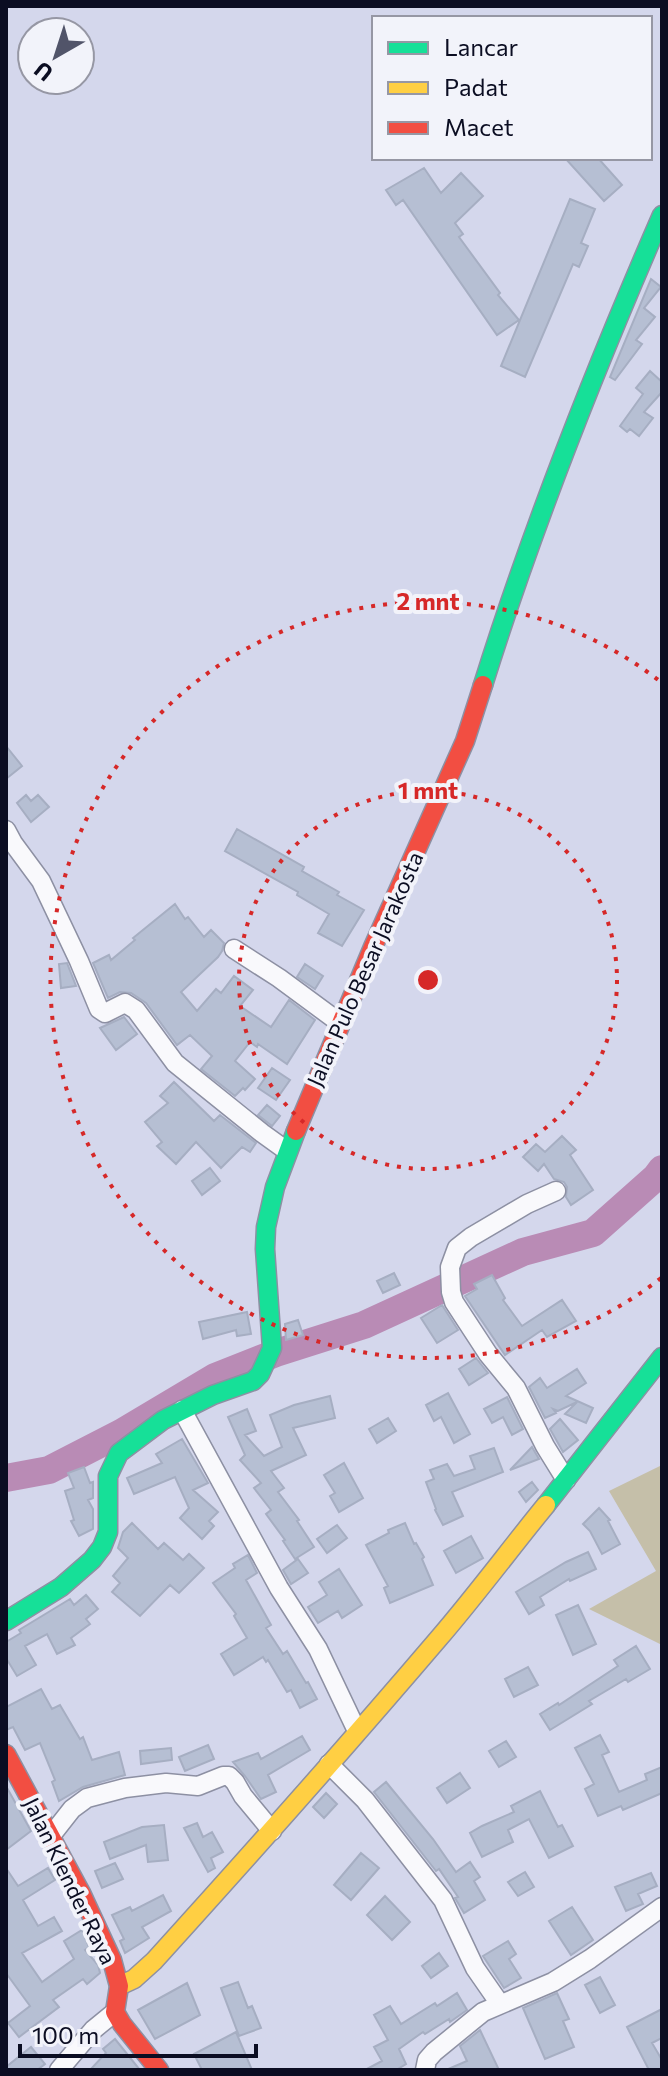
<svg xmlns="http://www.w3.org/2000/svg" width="668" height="2076" viewBox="0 0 668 2076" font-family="Commissioner,sans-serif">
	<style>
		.green { fill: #c5bfa9 }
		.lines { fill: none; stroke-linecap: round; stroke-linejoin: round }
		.river { stroke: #b98bb5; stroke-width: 28 }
		.building { fill: #b6bfd3; stroke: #a6aec2; stroke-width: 2 }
		.street-casing { stroke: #8d90a3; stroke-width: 21 }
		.fast-casing { stroke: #8d90a3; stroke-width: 21 }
		.slow-casing { stroke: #8d90a3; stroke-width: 21 }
		.jam-casing { stroke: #8d90a3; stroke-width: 21 }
		.street { stroke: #f9f9fc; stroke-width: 18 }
		.fast { stroke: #16e098; stroke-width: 18 }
		.slow { stroke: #ffcf43; stroke-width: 18 }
		.jam { stroke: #f24e42; stroke-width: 18 }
		.ring { fill: none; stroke: #d62828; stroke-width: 4; stroke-dasharray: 4 8 }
		.labels { text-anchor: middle; stroke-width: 8; stroke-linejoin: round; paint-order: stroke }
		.street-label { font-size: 22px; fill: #0b0d22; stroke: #f2f3fa }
		.centre { fill: #d62828; stroke: #f2f3fa; stroke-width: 4 }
		.ring-label { font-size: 24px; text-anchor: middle; font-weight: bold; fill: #d62828; stroke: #f2f3fa; stroke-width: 8; stroke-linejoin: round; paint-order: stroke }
	</style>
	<rect width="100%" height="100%" fill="#d4d7ec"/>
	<path class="green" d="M662,1465V1645L589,1609L656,1571L609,1491Z"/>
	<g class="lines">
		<path class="river" d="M6,1478L49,1470L121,1433L215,1377L276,1353L364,1325L523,1252L593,1233L656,1177L662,1169"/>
	</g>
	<path class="building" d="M565,158H598L622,185L604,201Z
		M424,168L441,193L461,173L483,196L455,223L463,234L459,237L500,293L498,295L519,320L497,335L403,200L396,205L386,190Z
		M570,199L595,209L581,243L588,246L579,267L573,264L525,377L501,366Z
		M651,279L661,287L644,308L655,317L636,340L642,344L615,380L610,377Z
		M650,371L662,382V392L644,412L653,418L639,436L630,429L627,432L620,426L643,394L636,388Z
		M6,746L22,766L6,779Z
		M26,795L31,801L38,795L49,807L31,822L17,803Z
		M237,829L304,867L302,871L339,892L337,895L364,910L342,946L318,933L329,914L297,895L298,892L225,851Z
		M175,904L185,919L188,917L204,937L211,930L224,943L222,951L218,957L181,992L197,1011L216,989L221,993L234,976L253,990L240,1006L271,1027L289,1000L315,1020L287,1064L258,1044L257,1047L250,1042L235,1061L255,1079L245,1090L243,1088L235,1096L201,1069L212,1056L190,1035L177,1045L146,1003L131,993L120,992L108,998L93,963L109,955L111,960L135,940L133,938Z
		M67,963L76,986L61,988L59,964Z
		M305,964L323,976L315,989L297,977Z
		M124,1017L137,1034L116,1050L100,1028Z
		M272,1068L290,1080L276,1100L258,1088Z
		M174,1082L214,1121L220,1115L256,1143L250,1152L242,1147L221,1168L196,1142L176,1164L157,1146L162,1142L145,1122L168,1103L160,1096Z
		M267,1105L280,1116L272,1126L258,1115Z
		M562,1136L576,1150L570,1155L593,1190L571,1205L566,1197L567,1187L564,1182L554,1179L544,1164L538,1171L523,1157L536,1144L545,1152Z
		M210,1168L220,1181L202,1195L192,1181Z
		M394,1273L400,1285L383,1293L377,1281Z
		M492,1275L505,1298L503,1300L522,1326L562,1300L576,1321L547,1337L542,1330L505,1355L465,1296L477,1289L474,1284Z
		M442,1305L458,1330L437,1343L421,1318Z
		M247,1312L251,1334L237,1336L236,1330L203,1339L199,1322Z
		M298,1320L303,1335L286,1340L285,1324Z
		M476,1358L488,1373L469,1385L459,1369Z
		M577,1369L586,1383L566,1396L593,1408L586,1423L565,1414L577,1402L558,1411L553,1409L556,1413L545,1418L529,1387L540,1378L547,1388Z
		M448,1393L470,1434L454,1443L441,1417L434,1421L426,1405Z
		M330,1396L335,1418L293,1428L306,1455L271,1471L284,1488L278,1492L299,1520L297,1521L314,1547L295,1559L283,1541L285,1540L266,1514L271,1510L254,1488L261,1483L240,1460L245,1455L228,1417L247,1409L256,1431L245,1435L264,1456L282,1447L270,1415L294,1405Z
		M507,1397L523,1429L512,1435L503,1417L492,1423L484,1409Z
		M388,1418L396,1431L377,1443L369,1429Z
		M560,1419L578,1440L563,1452L550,1429Z
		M182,1439L208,1483L193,1490L218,1512L209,1521L214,1526L202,1539L180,1518L189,1508L175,1477L134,1494L127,1478L162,1463L156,1454Z
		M532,1447L539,1459L510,1470Z
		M494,1448L503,1472L452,1492L463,1516L443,1525L435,1510L436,1509L426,1482L434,1479L430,1470L447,1464L454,1476L475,1469L470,1456Z
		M344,1463L363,1498L339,1512L330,1496L335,1493L324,1475Z
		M84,1467L90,1483L93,1482V1498L88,1500L93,1509V1529L79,1536L71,1521L74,1520L65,1491L74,1488L68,1473Z
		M532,1482L538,1490L526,1502L519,1492Z
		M599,1508L610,1520L608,1521L620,1544L602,1554L590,1531L583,1524Z
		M132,1523L158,1549L164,1543L183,1560L189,1554L204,1568L179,1593L170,1585L140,1616L112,1592L120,1583L113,1576L128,1558L118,1548L123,1532Z
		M405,1523L414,1544L416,1543L424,1557L422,1559L433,1585L390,1603L384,1588L388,1586L366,1545L389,1533L388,1530Z
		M337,1525L347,1538L327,1553L317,1539Z
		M471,1536L483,1558L456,1573L444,1551Z
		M588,1552L596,1569L570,1581L569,1579L540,1597L544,1605L529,1614L516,1592L566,1562Z
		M248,1555L257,1573L246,1580L271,1625L266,1628L283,1654L287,1651L306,1683L308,1682L317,1699L300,1708L291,1690L287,1692L268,1660L266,1662L263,1657L234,1675L221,1654L247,1638L234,1616L236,1614L213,1583L235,1568L233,1564Z
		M298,1559L308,1573L291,1584L283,1570Z
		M339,1569L362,1605L342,1618L338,1611L318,1623L308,1607L327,1595L319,1582Z
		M86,1595L98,1609L86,1619L90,1624L71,1638L75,1645L57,1654L47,1634L25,1646L36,1665L17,1676L6,1658V1642L21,1633L19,1630L70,1599L74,1605Z
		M578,1605L596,1644L573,1655L556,1615Z
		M636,1646L650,1669L628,1682L626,1679L589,1701L592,1704L550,1730L540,1714L558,1703L559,1705L618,1666L614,1660Z
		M528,1667L538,1685L514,1697L505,1679Z
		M41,1689L52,1709L60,1705L80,1739L83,1737L92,1760L119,1752L125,1775L83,1787L59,1801L52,1782L55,1780L40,1743L25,1750L13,1727L6,1730V1707Z
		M600,1735L609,1752L602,1755L619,1792L647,1780L645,1774L662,1767V1793L623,1810L621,1806L598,1816L585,1789L594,1784L575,1748Z
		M302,1736L310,1750L268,1775L276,1792L261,1799L245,1776L233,1762L258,1753L261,1759Z
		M506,1741L516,1757L499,1767L489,1751Z
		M208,1745L214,1759L185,1771L179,1757Z
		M171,1748L172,1760L141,1764L140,1751Z
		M460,1773L470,1788L447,1803L437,1788Z
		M386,1782L433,1839L456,1872L470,1862L480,1877L474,1881L485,1900L464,1913L455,1898L458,1897L439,1869L436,1871L374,1792Z
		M6,1786L31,1831L6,1850Z
		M540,1791L558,1827L562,1825L573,1846L549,1858L529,1819L508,1830L513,1842L482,1857L470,1833L482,1826L514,1812L511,1806Z
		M326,1793L337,1804L324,1818L313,1807Z
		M197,1823L203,1837L212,1832L223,1852L211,1858L215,1868L208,1872L184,1828Z
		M164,1825L168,1860L148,1862L146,1845L110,1859L104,1842L142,1827Z
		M361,1853L379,1868L351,1900L334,1885Z
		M115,1863L123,1879L102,1888L95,1871Z
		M6,1868L18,1886L48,1868L55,1880L23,1900L38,1926L54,1917L62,1931L22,1953L42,1982L74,1959L64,1941L82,1930L89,1947L85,1950L98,1965L100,1973L87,1984L83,1979L53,2000L59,2007L19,2037L8,2023L30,2006L6,1973Z
		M525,1872L534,1887L518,1896L508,1882Z
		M651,1873L657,1886L638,1894L643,1904L626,1911L615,1887Z
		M163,1895L171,1911L142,1927L149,1938L125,1953L120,1941L124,1939L112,1915L130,1907L132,1911Z
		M385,1896L410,1922L392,1940L367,1915Z
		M572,1907L593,1940L571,1955L549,1921Z
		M508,1941L516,1954L509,1959L521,1978L504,1988L483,1956Z
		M439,1953L448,1966L431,1978L422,1966Z
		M600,1977L615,2005L600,2013L585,1985Z
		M238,1982L248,2008L252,2006L261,2028L239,2036L221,1988Z
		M187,1983L200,2015L155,2039L138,2010Z
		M457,1993L467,2010L450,2022L449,2019L425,2034L423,2032L399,2049L406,2064L396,2070H365L382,2061L374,2047L388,2040L374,2015L390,2006L401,2024L435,2003L437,2006Z
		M557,1993L569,2019L563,2021L574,2047L545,2059L523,2008Z
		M662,2009V2038L652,2043L662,2060V2070H649L627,2027Z
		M480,2030L499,2070H446L467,2061L460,2046Z
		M236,2032L252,2070H202L194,2054Z
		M115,2039L140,2070H90L106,2053L103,2049Z
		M31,2047L45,2064L37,2070H6V2067Z"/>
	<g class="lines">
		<defs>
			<path id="street" d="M6,830L13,843L41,881L79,961L99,1009L105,1013L125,1003L136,1010L175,1063L262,1133L287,1151
				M234,949L279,978L340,1023
				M556,1191L527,1204L471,1237L457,1248L450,1267L451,1292L454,1302L488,1354L516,1388L545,1446L566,1480
				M182,1410L279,1588L318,1649L357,1731
				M329,1764L365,1800L443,1900L475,1968L500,2004
				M50,1837L72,1809L87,1798L125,1788L166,1783L198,1786L223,1776H229L235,1782L243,1796L272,1831
				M59,2070L93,2030L115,2012
				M425,2070L427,2060L434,2052L483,2012L553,1982L590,1959L662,1907"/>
			<path id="fast" d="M483,685C533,525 595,369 662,215
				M546,1505L662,1357
				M6,1621L61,1587L92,1560L102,1547L108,1532V1476L119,1453L163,1420L213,1395L253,1381L260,1374L272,1348L265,1249L266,1227L275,1187L296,1131"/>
			<path id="slow" d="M119,1986L134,1979L154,1961C251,1854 346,1747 439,1638C476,1595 510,1549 546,1505"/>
			<path id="jam" d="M296,1131L373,947L465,741L483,685
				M6,1754L81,1893L112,1960L119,1986L115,2012L122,2024L159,2070"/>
		</defs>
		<use href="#street" class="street-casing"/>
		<use href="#fast" class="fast-casing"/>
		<use href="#slow" class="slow-casing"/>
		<use href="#jam" class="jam-casing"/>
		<use href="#street" class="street"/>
		<use href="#fast" class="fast"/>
		<use href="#slow" class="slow"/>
		<use href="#jam" class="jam"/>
	</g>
	<g class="ring">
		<circle cx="428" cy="980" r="189"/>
		<path d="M661 1278A378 378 0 1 1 661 682"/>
	</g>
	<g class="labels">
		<g class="street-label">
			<text transform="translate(365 969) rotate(-66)" y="8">Jalan Pulo Besar Jarakosta</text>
			<text transform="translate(70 1881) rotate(64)" y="8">Jalan Klender Raya</text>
		</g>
	</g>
	<circle cx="428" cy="980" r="12" class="centre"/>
	<g class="ring-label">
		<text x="428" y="610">2 mnt</text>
		<text x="428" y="799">1 mnt</text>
	</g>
	<rect width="668" height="2076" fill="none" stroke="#0b0d22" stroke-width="16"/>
	<rect x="372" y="16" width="280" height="144" fill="#f2f3fa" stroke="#9697a4" stroke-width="2"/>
	<rect x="388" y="42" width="40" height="12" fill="#16e098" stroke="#9697a4" stroke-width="2"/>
	<text x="444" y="56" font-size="24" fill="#0b0d22">Lancar</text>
	<rect x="388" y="82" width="40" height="12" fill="#ffcf43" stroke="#9697a4" stroke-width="2"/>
	<text x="444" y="96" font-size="24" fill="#0b0d22">Padat</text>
	<rect x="388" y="122" width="40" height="12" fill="#f24e42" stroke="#9697a4" stroke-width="2"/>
	<text x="444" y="136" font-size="24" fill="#0b0d22">Macet</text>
	<g transform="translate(56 56) rotate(219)"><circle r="38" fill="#f2f3fa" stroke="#9697a4" stroke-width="2"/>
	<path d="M0-6L14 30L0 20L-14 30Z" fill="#515469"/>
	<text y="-12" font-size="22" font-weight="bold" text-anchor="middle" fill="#0b0d22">U</text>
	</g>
	<path d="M20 2044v12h236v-12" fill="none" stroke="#0b0d22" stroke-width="4"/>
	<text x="32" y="2044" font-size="24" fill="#0b0d22" stroke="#f2f3fa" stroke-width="6" paint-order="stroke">100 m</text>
</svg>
